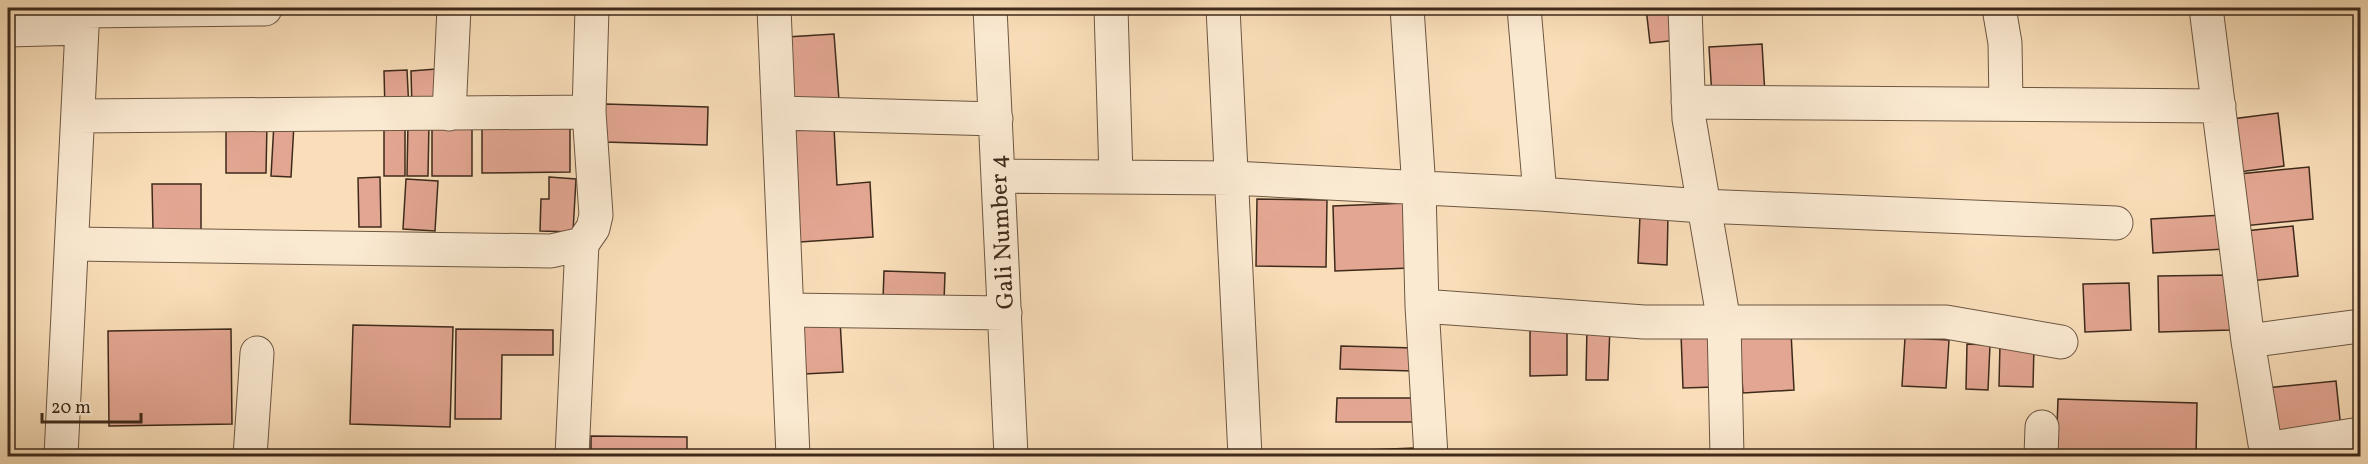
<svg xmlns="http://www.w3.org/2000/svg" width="2368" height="464" viewBox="0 0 2368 464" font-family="Vollkorn,serif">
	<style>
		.building { fill: #e3a692; stroke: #3e2a1b; stroke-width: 1.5 }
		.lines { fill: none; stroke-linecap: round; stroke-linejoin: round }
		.minor-casing { stroke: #6d5742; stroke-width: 35 }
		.minor { stroke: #fbead2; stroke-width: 33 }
		.labels { text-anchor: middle; stroke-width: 4.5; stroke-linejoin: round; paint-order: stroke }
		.street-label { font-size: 24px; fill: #3e2a1b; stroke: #fbead2 }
	</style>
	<rect width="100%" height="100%" fill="#f9deb9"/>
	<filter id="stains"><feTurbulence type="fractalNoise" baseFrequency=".00333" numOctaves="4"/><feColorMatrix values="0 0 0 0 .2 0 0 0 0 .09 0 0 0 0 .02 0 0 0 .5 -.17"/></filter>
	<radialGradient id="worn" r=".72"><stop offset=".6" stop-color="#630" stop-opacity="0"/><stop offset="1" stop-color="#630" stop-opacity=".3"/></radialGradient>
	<path class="building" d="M1646,8H1675L1678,40L1650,43Z
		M834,34L839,100L792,103L787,37Z
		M1762,44L1765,95L1712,98L1709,47Z
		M436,69L438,108L412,109L411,71Z
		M407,70L409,110L385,111L384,71Z
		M605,104L708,107L707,145L604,142Z
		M2278,113L2284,166L2239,172L2232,119Z
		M384,122H405V176H384Z
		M408,122H429L428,176H407Z
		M274,123L294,124L291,177L271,176Z
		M432,123H472V176H432Z
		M267,124L266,173H226V125Z
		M482,124H570V172L482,173Z
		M794,127H834L837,185L870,182L873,237L800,242Z
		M2309,167L2313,219L2243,226L2239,174Z
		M380,177L381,227H359L358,178Z
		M549,177L576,179L573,232L540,231L541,199H549Z
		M406,179L438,181L435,231L403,229Z
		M152,184H201V230L153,231Z
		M1257,199L1327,200L1326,267L1256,266Z
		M1407,203L1410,268L1335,271L1333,206Z
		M1640,215L1668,216L1667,265L1638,263Z
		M2223,215L2225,249L2153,253L2151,219Z
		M2293,226L2298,276L2250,281L2245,231Z
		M884,271L945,273L944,302L883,300Z
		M2231,275L2232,330L2159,332L2158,276Z
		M2129,283L2131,330L2085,332L2083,284Z
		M840,320L843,372L804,374L802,322Z
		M1567,323V375L1530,376V324Z
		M353,325L453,327L450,427L350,424Z
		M1587,325L1610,326L1608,380H1586Z
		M231,329L232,424L109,426L108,331Z
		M456,329L553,330V355H502L501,419H455Z
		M1791,332L1794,390L1743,393L1739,336Z
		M1713,333L1715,387L1683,388L1681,334Z
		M1905,338L1949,340L1946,388L1902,386Z
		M1967,344L1990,345L1988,390L1966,389Z
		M2000,344L2034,345L2033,387L1999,386Z
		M1341,346L1414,348L1413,371L1340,369Z
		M2336,381L2341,429L2271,437L2266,388Z
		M1337,398H1414V422H1336Z
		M2058,399L2197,403L2196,456H2056Z
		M591,436L687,437V456H591Z
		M1414,448L1415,456H1342L1341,451Z"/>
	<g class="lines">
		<defs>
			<path id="minor" d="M774,8L793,456
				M990,8L1011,456
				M1111,8L1116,177
				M1223,8L1245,456
				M1407,8L1419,189L1422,306L1431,456
				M1524,8L1540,194
				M1685,8L1689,119L1724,322L1727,456
				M1999,8L2005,43L2006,104
				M2206,8L2248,341L2267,456
				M83,11L265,9
				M8,30L82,28
				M1688,102L2219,106
				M779,113L996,119
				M449,114L454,8
				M79,116L589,112
				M999,176L1233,178L1540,194L1702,206L2116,223
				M73,244L551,251L582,244L593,228L596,215L589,112L592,8
				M1422,306L1644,322H1946L2061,342
				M788,310L1005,313
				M2248,341L2360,326
				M2266,449L2360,434
				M61,456L83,8
				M250,456L257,353
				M572,456L582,244
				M2041,456L2042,427"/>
		</defs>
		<use href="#minor" class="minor-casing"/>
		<use href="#minor" class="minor"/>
	</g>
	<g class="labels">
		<g class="street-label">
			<text transform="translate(1001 232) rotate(-93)" y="8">Gali Number 4</text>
		</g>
	</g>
	<rect width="2368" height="464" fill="none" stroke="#f9deb9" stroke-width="30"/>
	<rect x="9" y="9" width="2350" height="446" fill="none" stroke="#3e2a1b" stroke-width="3"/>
	<rect x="15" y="15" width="2338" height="434" fill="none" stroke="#3e2a1b" stroke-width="1.5"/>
	<path d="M42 413v9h99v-9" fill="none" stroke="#3e2a1b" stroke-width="3"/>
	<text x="51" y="413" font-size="18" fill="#3e2a1b" stroke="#fbead2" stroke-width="4.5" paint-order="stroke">20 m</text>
	<rect width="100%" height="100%" filter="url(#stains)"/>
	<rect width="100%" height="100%" fill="url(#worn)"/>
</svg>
